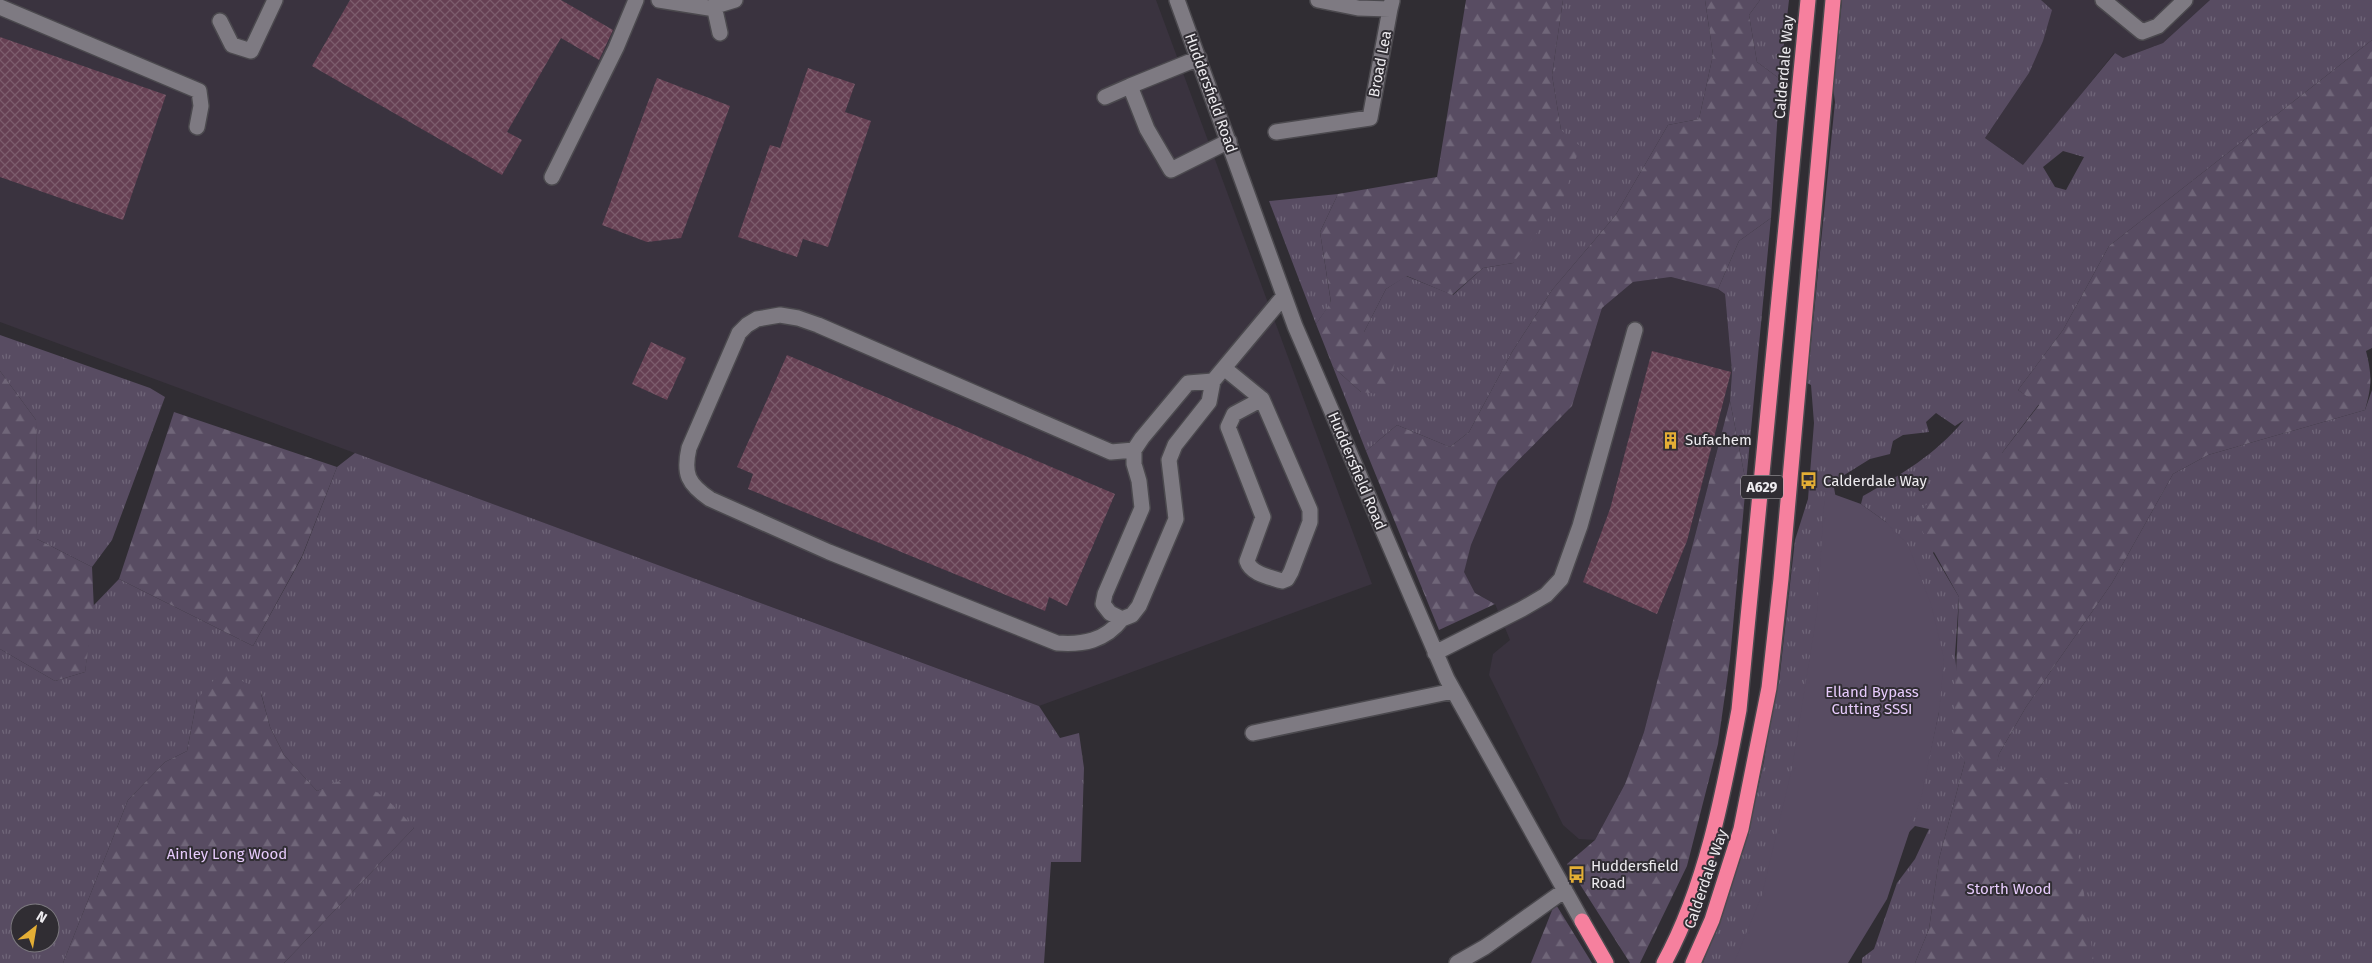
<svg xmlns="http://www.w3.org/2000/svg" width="2372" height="963" viewBox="0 0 2372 963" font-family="'Fira Sans',sans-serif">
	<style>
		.built { fill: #3a333f }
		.grass { fill: url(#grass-tufts); fill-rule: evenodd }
		.forest { fill: url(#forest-firs) }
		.green { fill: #584c62 }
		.building { fill: url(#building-cross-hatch) }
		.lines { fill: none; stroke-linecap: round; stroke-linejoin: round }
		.minor-casing { stroke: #4b494e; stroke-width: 18 }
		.highway-casing { stroke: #4b494e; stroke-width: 18 }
		.minor { stroke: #7e7a82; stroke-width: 15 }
		.highway { stroke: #f6809e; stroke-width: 15 }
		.labels { text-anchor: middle; stroke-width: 4; stroke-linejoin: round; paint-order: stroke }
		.shield { fill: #302d33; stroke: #b5b3b7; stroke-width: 1 }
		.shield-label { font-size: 14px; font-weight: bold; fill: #eeecf0 }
		.street-label { font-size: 15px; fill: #eeecf0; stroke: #302d33 }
		.poi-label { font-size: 15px; fill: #eeecf0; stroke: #302d33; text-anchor: start }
		.park-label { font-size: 15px; fill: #e7cbfc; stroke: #302d33 }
	</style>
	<defs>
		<pattern id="grass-tufts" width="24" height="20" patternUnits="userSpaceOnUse" patternTransform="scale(1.25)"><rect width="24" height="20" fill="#584c62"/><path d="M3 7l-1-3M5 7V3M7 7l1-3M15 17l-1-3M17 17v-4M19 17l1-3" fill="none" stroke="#706679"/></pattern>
		<pattern id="forest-firs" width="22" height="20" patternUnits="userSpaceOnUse" patternTransform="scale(1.25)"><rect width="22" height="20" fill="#584c62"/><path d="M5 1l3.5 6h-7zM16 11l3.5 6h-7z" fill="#706679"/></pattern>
		<pattern id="building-cross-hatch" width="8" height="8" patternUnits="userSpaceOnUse" patternTransform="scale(1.25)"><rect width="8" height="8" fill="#664053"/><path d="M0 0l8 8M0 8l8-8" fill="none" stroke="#7c5c6c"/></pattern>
	</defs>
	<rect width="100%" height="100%" fill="#302d33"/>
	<path class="built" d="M0,0H1156L1372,584L1039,706L0,322Z
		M2040,0H2210L2163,43L2123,58L2114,53L2024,166L1985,138L2029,73Z
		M1671,277L1718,289L1725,294L1732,372L1730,401L1644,732L1625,784L1595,840L1579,839L1563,825L1489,675L1493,654L1510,640L1495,604L1475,593L1463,572L1471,545L1498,481L1572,406L1602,308L1633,282Z"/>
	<path class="grass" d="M1563,0H1705L1713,55L1699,119L1668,125L1615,216L1552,290L1512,352L1469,432L1450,447L1397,425L1366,451L1333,367L1361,392L1364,332L1386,289L1406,276L1453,295L1483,268L1513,263L1561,130L1552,75Z
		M1760,0H1789L1780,79L1757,62L1749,15Z
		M1842,0H2041L2052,10L2043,41L2029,73L1985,138L2023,165L2115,53L2123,58L2163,43L2210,0H2372V40L2109,246L2063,330L2018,390L2039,404L2002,453L1933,553L1959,597L1955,655L1965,761L1939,859L1929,929L1915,963H1862V958L1874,949L1897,883L1915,859L1929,829L1915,826L1779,963H1703L1739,864L1751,820L1764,761L1774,695L1779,682L1795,540L1808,499L1814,423L1811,385L1807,383L1835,102L1833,87ZM2063,151L2084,157L2066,190L2055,187L2043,167ZM1936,413L1955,426L1964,420C1935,455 1902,474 1863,496L1861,504L1886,522L1939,712L1927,766L1836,499L1833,482L1870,459L1890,454L1893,441L1903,435L1929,432L1926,422Z
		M1338,194L1320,232L1331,303L1316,324L1269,201Z
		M1771,218L1746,483L1730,401L1732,372L1725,294L1718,289L1739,241Z
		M0,335L150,388L165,397L112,540L92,567L37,539L36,420L0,371Z
		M2372,390V963H2094L1995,768L1999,754L2026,707L2112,583L2173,474L2208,455L2365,410Z
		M355,453L1039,706L1060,738L1079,733L1084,768L1081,862H1051L1044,963H284L414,828L341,781L317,791L284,755L270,727L261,693L197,699L187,751L165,762L128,800L63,963H0V649L55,681L85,672L93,606L119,579L253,646L302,557L337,467ZM20,913H50V943H20Z"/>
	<path class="forest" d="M1466,0H1563L1552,75L1561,130L1580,146L1563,200L1513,263L1483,268L1452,295L1407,276L1386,289L1364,332L1397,352L1388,395L1361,392L1333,367L1316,324L1331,302L1320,232L1338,194L1437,177Z
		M1705,0H1760L1749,15L1757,62L1780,79L1771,218L1739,241L1718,289L1671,277L1633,282L1602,308L1572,406L1498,481L1471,545L1464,572L1475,593L1495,604L1439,630L1366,451L1397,425L1450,447L1469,432L1512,352L1552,290L1615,216L1668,125L1699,119L1713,55Z
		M2372,40V348L2366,351C2372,375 2372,386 2365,410L2208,455L2173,474L2112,583L2026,707L1999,754L1996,768L2068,783L2094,963H1915L1929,929L1939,859L1965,761L1953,746L1959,597L1915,518L1973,451L2002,453L2039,405L2018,390L2063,330L2109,246Z
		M0,371L36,420L37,539L92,567L94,610L85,672L55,681L0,649Z
		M1730,401L1746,483L1730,659L1718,744L1687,866L1640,963H1630L1567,864L1595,840L1625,784L1644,732Z
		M174,412L337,467L302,556L253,646L119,579Z
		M222,671L260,690L270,727L284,755L317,791C324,788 334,781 342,781C374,782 395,806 414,828L284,963H63L128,800L165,762L187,751L197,699Z
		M1555,903L1592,963H1531Z"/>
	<path class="green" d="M1825,491L1861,504L1886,522L1908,545L1931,604L1944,659L1939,712L1922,794L1887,899L1848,963H1734L1762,895L1792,768L1817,612Z"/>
	<path class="building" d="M350,0H561L613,30L599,60L561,38L507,132L522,140L502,175L312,66Z
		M0,37L166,95L123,220L0,177Z
		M808,68L855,84L845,112L871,121L828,247L803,239L797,257L738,237L770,145L780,148Z
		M657,78L730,106L681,238L647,242L602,225Z
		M651,342L686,358L667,400L632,384Z
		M1652,351L1731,372L1687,541L1657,614L1583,582L1610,509Z
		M787,355L1115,494L1067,606L1049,597L1045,611L748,489L753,474L737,467Z"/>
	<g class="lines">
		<defs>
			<path id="minor" d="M659,0L709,8L735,0
				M1177,0L1295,326L1447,679L1582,921
				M1318,0L1358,8L1390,9L1392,1
				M2103,0L2142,32L2158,26L2185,0
				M714,6L720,33
				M0,7L199,91L201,106L197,127
				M220,21L232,45L251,51L275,0
				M1199,58L1130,86L1147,129L1171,170L1229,141
				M1105,97L1130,86
				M1276,132L1370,118L1390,9
				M552,177L616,48L636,0
				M1224,368L1262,399L1310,510V522L1291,572L1287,579L1282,581C1270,577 1251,574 1247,561L1263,517L1228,427L1234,414L1262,399
				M1213,381L1188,383L1142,438L1134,450V464L1139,481L1142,508L1105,594L1103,604L1110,613L1122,619L1132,615L1139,606L1176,519L1169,460L1175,445L1209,402L1213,381L1284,296
				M1122,619C1105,641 1083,645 1057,643L829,552L710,499C688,484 683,474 689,448L739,333L747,325L757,319L780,315L798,318L818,325L1111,452L1134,450
				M1435,653L1522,609L1546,595L1561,579L1580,526L1635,330
				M1253,733L1453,691
				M1457,963L1485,947L1565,890"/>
			<path id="highway" d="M1582,921L1606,963
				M1664,963C1706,886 1723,795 1739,710L1808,0
				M1693,963L1712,920L1741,829L1769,688L1781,579L1833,0"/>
		</defs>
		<use href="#minor" class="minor-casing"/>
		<use href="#highway" class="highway-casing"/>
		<use href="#minor" class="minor"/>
		<use href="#highway" class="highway"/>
	</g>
	<defs>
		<symbol id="building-bare" viewBox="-9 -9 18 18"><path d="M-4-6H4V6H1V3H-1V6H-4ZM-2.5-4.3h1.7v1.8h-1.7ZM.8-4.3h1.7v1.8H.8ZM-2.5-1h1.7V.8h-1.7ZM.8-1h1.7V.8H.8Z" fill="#e4ae35" stroke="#302d33" stroke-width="2.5" paint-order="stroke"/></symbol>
		<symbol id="bus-bare" viewBox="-9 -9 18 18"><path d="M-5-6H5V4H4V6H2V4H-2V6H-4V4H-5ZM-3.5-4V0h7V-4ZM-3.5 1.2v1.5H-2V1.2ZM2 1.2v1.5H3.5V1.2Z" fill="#e4ae35" stroke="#302d33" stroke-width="2.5" paint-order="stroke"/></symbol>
	</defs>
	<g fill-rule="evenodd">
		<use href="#building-bare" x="1658" y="428" width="25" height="25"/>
		<use href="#bus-bare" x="1796" y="468" width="25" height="25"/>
		<use href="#bus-bare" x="1564" y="862" width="25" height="25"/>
	</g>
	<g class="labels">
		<rect class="shield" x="1741" y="475.5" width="42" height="23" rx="4"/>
		<g class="shield-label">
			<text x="1762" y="492">A629</text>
		</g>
		<g class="street-label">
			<text transform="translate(1380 64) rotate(-79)" y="5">Broad Lea</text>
			<text transform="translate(1784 67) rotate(-85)" y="5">Calderdale Way</text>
			<text transform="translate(1211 93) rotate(70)" y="5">Huddersfield Road</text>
			<text transform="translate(1357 471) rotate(67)" y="5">Huddersfield Road</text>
			<text transform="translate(1706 879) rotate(-71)" y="5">Calderdale Way</text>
		</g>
		<g class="poi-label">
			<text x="1685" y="445">Sufachem</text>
			<text x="1823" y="486">Calderdale Way</text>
			<text x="1591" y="871">Huddersfield<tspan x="1591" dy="17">Road</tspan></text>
		</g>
		<g class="park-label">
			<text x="1872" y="697">Elland Bypass<tspan x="1872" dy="17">Cutting SSSI</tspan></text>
			<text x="227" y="859">Ainley Long Wood</text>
			<text x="2009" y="894">Storth Wood</text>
		</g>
	</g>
	<g transform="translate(35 928) rotate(31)"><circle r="24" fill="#302d33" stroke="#7c797f"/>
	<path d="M0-4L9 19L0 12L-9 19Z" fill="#e4ae35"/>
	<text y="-8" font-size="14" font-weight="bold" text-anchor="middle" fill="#eeecf0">N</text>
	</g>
</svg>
